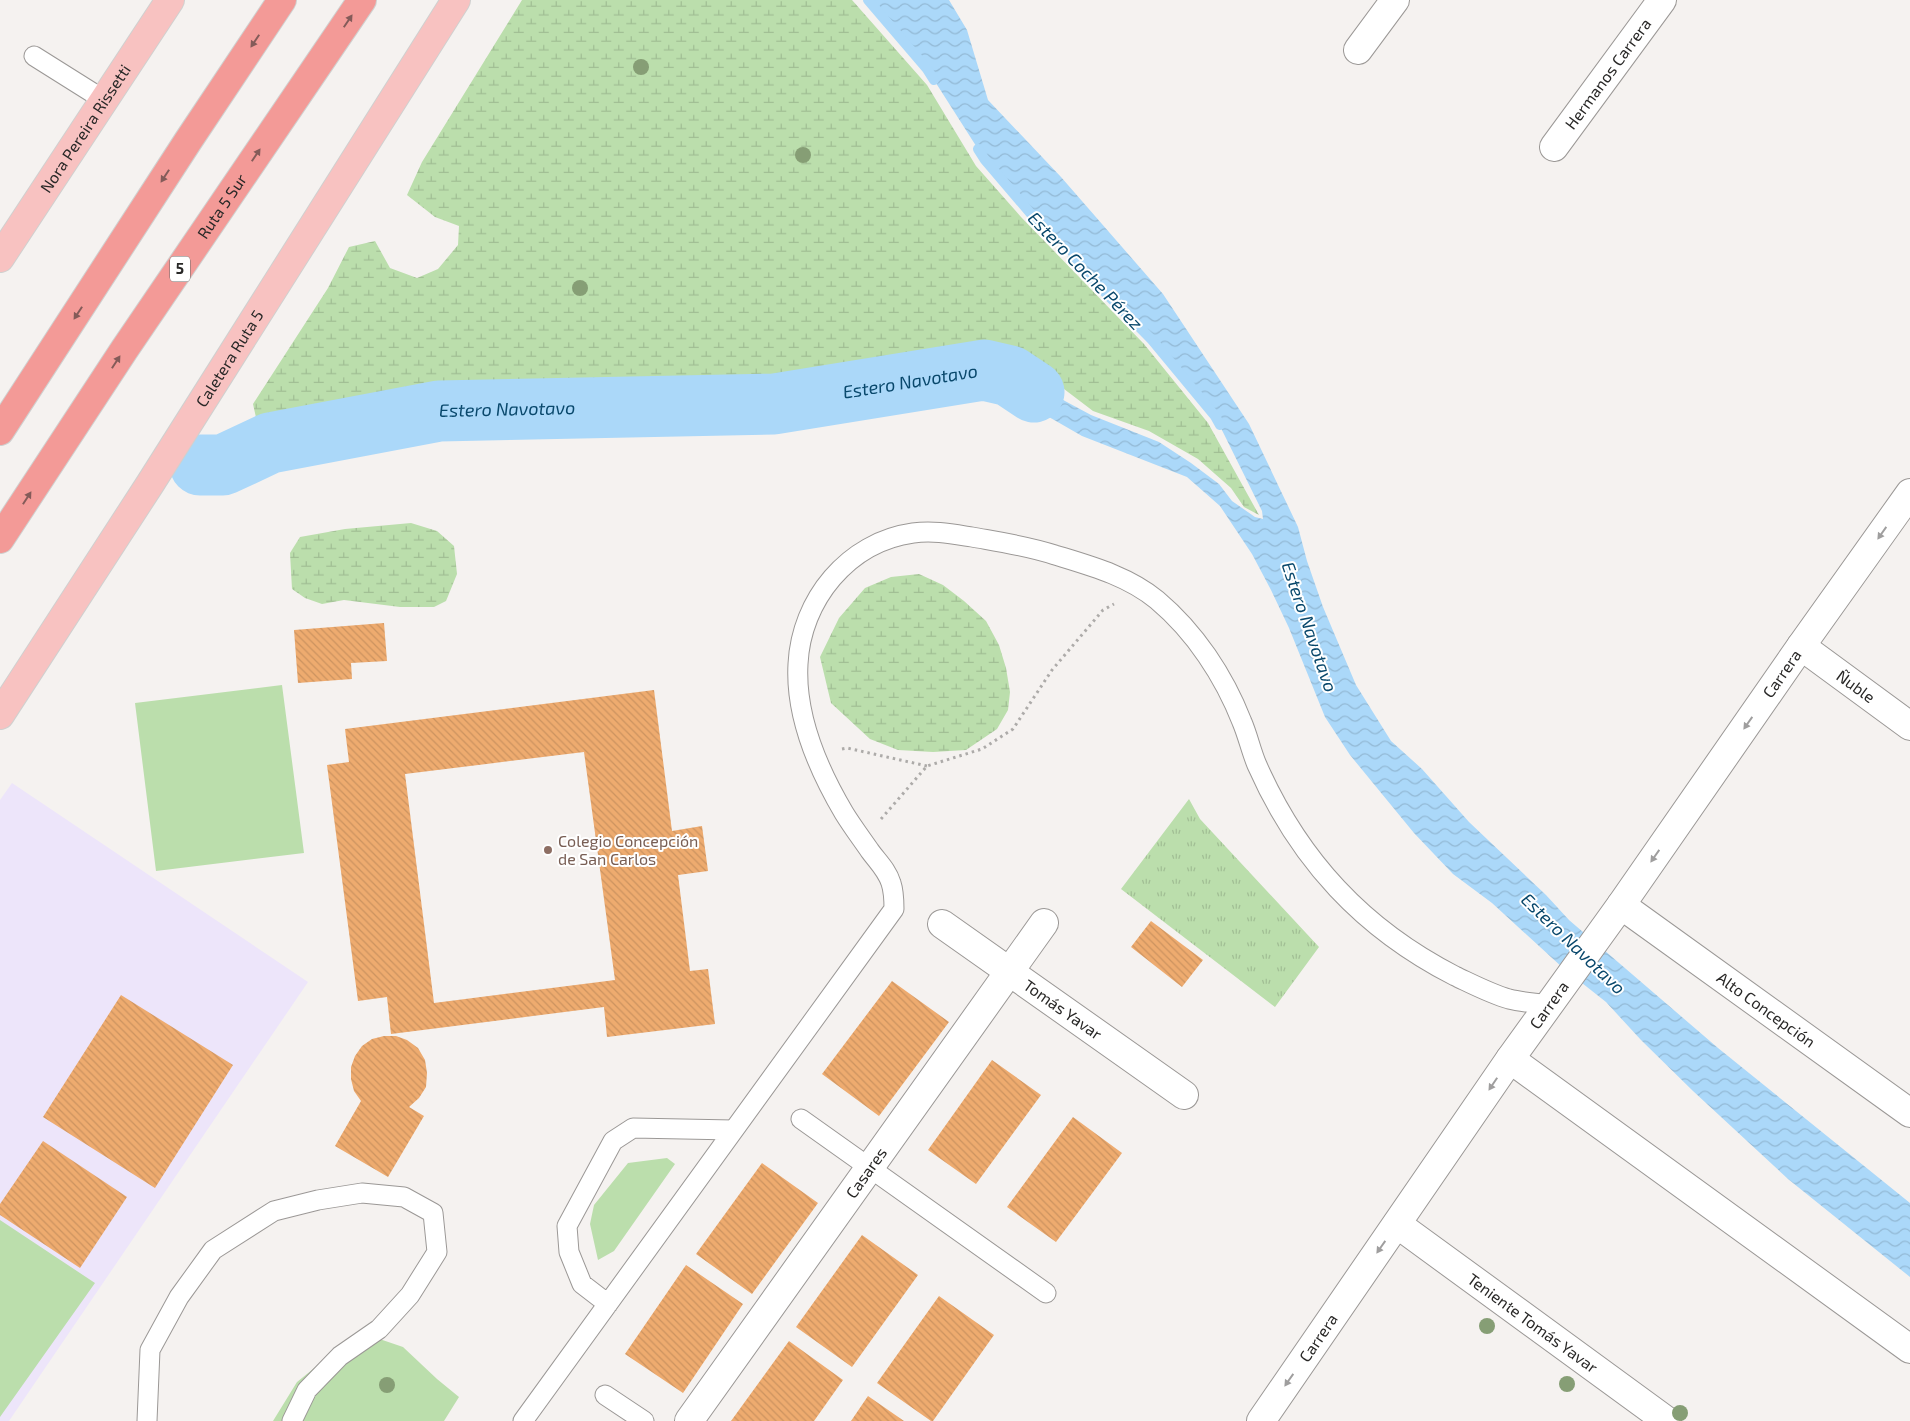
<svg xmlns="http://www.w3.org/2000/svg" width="1910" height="1421" viewBox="0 0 1910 1421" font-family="'Exo 2',sans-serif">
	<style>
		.industrial { fill: #ede5fa }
		.grass { fill: #bbdeac }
		.wetland { fill: url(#wetland-marsh) }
		.park { fill: url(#park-tufts) }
		.water { fill: url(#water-waves) }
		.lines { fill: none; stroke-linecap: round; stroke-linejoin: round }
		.stream { stroke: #abd8f9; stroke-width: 10 }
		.river { stroke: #abd8f9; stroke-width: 61 }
		.building { fill: url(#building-back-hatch); fill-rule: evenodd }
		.service-casing { stroke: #9b9896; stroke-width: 21 }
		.minor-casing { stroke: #9b9896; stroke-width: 30 }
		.tertiary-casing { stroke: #9b9896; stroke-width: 30 }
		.primary-casing { stroke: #d0d0cf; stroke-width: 30 }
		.motorway-casing { stroke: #d0d0cf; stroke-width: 30 }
		.path { stroke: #adaba9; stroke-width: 3; stroke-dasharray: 2.5 4; stroke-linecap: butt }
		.service { stroke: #fff; stroke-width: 19 }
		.minor { stroke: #fff; stroke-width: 28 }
		.tertiary { stroke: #fff; stroke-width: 28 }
		.primary { stroke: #f8c2c1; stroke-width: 28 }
		.motorway { stroke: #f39a97; stroke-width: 28 }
		.tree { fill: #869e75 }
		.oneway { fill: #845b59 }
		.oneway2 { fill: #9f9e9e }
		.education-dot { fill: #8d6e63; stroke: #fff; stroke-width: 2 }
		.labels { text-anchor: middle; stroke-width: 4; stroke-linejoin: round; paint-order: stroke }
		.shield { fill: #fff; stroke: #696868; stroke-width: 1 }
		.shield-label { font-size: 15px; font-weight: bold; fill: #292827 }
		.street-label { font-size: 16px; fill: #292827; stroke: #fff }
		.education-label { font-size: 16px; fill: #785e54; stroke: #fff; text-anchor: start }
		.water-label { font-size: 18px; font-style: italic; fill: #09486c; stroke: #fff }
	</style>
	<defs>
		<pattern id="wetland-marsh" width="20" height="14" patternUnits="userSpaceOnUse" patternTransform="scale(1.25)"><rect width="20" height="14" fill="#bbdeac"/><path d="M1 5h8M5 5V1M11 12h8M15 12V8" fill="none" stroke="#a1be94"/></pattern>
		<pattern id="park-tufts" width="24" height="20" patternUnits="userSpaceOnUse" patternTransform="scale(1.25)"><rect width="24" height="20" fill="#bbdeac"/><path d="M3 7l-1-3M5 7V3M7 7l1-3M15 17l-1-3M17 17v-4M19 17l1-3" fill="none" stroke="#a1be94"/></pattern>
		<pattern id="water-waves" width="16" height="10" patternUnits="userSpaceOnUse" patternTransform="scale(1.25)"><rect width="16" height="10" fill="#abd8f9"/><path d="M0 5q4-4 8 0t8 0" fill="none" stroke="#93b9d5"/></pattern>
		<pattern id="building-back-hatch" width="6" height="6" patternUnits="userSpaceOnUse" patternTransform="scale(1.25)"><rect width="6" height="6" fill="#eeab6f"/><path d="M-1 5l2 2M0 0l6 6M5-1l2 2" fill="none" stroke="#cc9360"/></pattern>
	</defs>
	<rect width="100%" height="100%" fill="#f5f2f0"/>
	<path class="industrial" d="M12,783L308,982L9,1421H0V800Z"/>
	<path class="grass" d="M282,685L304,853L156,871L135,703Z
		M667,1158L675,1164L614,1251L598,1260L590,1224L594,1205L628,1163Z
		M0,1220L95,1283L0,1417Z
		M359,1332L403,1347L437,1379L459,1397L444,1421H273L297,1382Z"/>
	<path class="wetland" d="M522,0H852L927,85L976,166L1021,217L1144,344L1208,423L1259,515L1244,507L1231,488L1198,459L1149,431L1093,411L1043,373L1008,352L970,348L765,380L434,386L257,422L253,404L328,288L349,247L375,241L390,268L417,278L438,269L458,245L459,226L435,217L407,195L422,162Z
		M411,523L437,531L454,546L457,574L446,601L434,607H400L344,600L322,604L305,598L292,589L290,553L300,537L345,529Z
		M919,574L943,585L964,601L986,621L999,645L1006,668L1010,692L1008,710L997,729L966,750L933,752L898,750L870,739L831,703L820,657L839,618L865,588L891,577Z"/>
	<path class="park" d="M1189,799L1200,819L1319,947L1275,1007L1121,889Z"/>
	<path class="water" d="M868,0H949L967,30L988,100L1061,177L1163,294L1249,424L1298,527L1307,561L1323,607L1356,685L1391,741L1422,769L1469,822L1546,895L1569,920L1718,1048L1910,1203V1277L1788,1179L1693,1091L1641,1040L1606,1002L1563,968L1492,903L1453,874L1414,833L1350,755L1325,717L1289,628L1271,590L1252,554L1220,506L1187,477L1082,436L1011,395L981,389L958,392L955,375L976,363L1006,368L1028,377L1065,401L1091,415L1159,442L1191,463L1219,484L1232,501L1255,517L1263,519L1262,511L1215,416L1152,340L1086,274L1027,210L985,160L927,69L882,14Z"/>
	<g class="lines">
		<path class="stream" d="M868,0L927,69L934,80
			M978,149L985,160L1037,221
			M1072,259L1152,340L1215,416L1220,425"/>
		<path class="river" id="s1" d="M200,465H223L270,443L439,411L774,404L984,370L1010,376L1034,392"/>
	</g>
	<path class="building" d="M384,623L387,661L351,663L352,679L298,683L294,630Z
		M654,690L672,831L702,826L708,871L678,875L690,971L708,969L715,1024L607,1037L604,1007L391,1034L387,997L358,1001L327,765L349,762L345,729ZM584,752L615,980L434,1003L405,774Z
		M1151,921L1203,960L1182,987L1131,947Z
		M892,981L949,1022L879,1116L822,1074Z
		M121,995L233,1065L155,1188L43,1117Z
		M384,1036H396L407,1040L418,1048L425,1060L427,1073L426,1087L419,1098L409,1107L424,1116L388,1177L335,1146L361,1101L354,1091L351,1079V1067L355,1056L362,1046L372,1039Z
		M992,1060L1041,1095L976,1184L928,1150Z
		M1073,1117L1122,1153L1056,1242L1007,1207Z
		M43,1141L127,1197L80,1268L0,1215V1204Z
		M762,1163L818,1203L752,1294L696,1254Z
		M862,1235L918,1275L852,1367L796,1327Z
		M686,1265L743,1304L683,1393L625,1354Z
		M939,1296L994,1335L933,1421H931L877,1383Z
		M789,1341L843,1380L814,1421H731Z
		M868,1396L904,1421H851Z"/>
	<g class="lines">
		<defs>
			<path id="service" d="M34,56L104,100
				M801,1119L1046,1293
				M608,1304L582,1284L569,1252L567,1226L613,1141L633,1128L733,1130
				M605,1395L644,1421
				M147,1421L150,1350L179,1297L213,1250L274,1211L318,1200L362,1193L404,1197L433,1213L437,1252L410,1295L379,1329L340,1356L307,1390L292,1421
				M523,1421L894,909C894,901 894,892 891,883C887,870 878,862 870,851C861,838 852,826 844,813C818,769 795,716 798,664C801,600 848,542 913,533C933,530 953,534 972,537C1000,542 1028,546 1055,555C1091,566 1128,576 1157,600C1195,632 1224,676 1242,722C1248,736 1251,751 1257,765C1299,860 1363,929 1455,976C1472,984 1491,994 1509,999C1521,1002 1535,1003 1548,1005"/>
			<g id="minor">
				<path d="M1358,50L1395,0"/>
				<path id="s2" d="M1554,147L1662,0"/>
				<path id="s3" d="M1801,646L1910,726"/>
				<path id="s4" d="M1621,905L1910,1113"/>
				<path id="s5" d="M942,924L1184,1095"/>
				<path d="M1510,1059L1910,1349"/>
				<path id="s6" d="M689,1421L1044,923"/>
			</g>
			<g id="tertiary">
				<path id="s7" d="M1397,1224L1667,1421"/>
				<path id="s8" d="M1261,1421L1510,1059L1621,905L1801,646L1910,493"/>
			</g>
			<g id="primary">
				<path id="s9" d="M0,258L170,0"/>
				<path id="s10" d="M0,715L150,484L456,0"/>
			</g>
			<g id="motorway">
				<path d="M0,431L188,141L282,0"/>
				<path id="s11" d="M0,539L124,350L362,0"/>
			</g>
		</defs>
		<use href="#service" class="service-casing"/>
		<use href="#minor" class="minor-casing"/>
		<use href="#tertiary" class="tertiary-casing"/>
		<use href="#primary" class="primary-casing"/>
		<use href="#motorway" class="motorway-casing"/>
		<path class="path" d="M842,749L847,748L927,766
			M881,819L927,766L982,749L1013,729L1052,670L1103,610L1114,604"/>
		<use href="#service" class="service"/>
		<use href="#minor" class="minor"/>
		<use href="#tertiary" class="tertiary"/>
		<use href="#primary" class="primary"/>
		<use href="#motorway" class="motorway"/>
	</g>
	<g class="tree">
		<circle cx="641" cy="67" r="8"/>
		<circle cx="803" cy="155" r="8"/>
		<circle cx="580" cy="288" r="8"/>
		<circle cx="1487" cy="1326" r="8"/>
		<circle cx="1567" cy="1384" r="8"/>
		<circle cx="387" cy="1385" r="8"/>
		<circle cx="1680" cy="1413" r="8"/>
	</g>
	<defs><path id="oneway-solid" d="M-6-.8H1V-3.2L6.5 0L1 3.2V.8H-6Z" transform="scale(1.25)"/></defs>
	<g class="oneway">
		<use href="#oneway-solid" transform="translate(348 21) rotate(-56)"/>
		<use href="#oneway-solid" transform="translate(255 41) rotate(124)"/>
		<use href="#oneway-solid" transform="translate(256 155) rotate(-56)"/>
		<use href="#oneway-solid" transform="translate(165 176) rotate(123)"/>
		<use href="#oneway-solid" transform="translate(78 313) rotate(123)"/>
		<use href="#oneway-solid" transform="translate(116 362) rotate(-57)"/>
		<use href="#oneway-solid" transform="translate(27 498) rotate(-57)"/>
	</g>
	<g class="oneway2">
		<use href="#oneway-solid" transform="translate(1882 533) rotate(125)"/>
		<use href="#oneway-solid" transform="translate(1748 723) rotate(125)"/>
		<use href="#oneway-solid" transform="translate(1655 856) rotate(125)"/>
		<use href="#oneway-solid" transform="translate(1493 1084) rotate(124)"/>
		<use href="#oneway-solid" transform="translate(1381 1247) rotate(125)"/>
		<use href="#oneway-solid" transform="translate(1289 1380) rotate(125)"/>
	</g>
	<circle class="education-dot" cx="548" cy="850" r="5"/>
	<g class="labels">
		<rect class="shield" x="170" y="256.5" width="20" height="25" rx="4"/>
		<g class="shield-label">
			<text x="180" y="274">5</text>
		</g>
		<g class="street-label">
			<text dy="6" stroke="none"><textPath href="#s2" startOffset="91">Hermanos Carrera</textPath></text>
			<text dy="6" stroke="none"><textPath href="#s9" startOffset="155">Nora Pereira Rissetti</textPath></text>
			<text dy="6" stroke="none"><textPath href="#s11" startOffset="400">Ruta 5 Sur</textPath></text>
			<text dy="6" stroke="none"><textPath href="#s10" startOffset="424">Caletera Ruta 5</textPath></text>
			<text dy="6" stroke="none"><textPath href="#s8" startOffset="911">Carrera</textPath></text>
			<text dy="6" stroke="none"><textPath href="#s3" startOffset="68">Ñuble</textPath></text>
			<text dy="6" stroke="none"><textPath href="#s8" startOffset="506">Carrera</textPath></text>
			<text dy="6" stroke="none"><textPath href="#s4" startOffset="179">Alto Concepción</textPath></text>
			<text dy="6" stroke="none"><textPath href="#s5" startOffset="148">Tomás Yavar</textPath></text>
			<text dy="6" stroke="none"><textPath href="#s6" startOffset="305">Casares</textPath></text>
			<text dy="6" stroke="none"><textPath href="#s7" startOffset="168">Teniente Tomás Yavar</textPath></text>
			<text dy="6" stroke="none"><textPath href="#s8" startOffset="101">Carrera</textPath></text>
		</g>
		<g class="education-label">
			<text x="558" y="847">Colegio Concepción<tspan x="558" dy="18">de San Carlos</tspan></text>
		</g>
		<g class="water-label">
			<text transform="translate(1085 271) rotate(46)" y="6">Estero Coche Pérez</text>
			<text dy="6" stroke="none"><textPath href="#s1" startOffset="720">Estero Navotavo</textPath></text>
			<text dy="6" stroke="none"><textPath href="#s1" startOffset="315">Estero Navotavo</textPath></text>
			<text transform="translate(1309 627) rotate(71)" y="6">Estero Navotavo</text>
			<text transform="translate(1573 944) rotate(44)" y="6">Estero Navotavo</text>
		</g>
	</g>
</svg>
